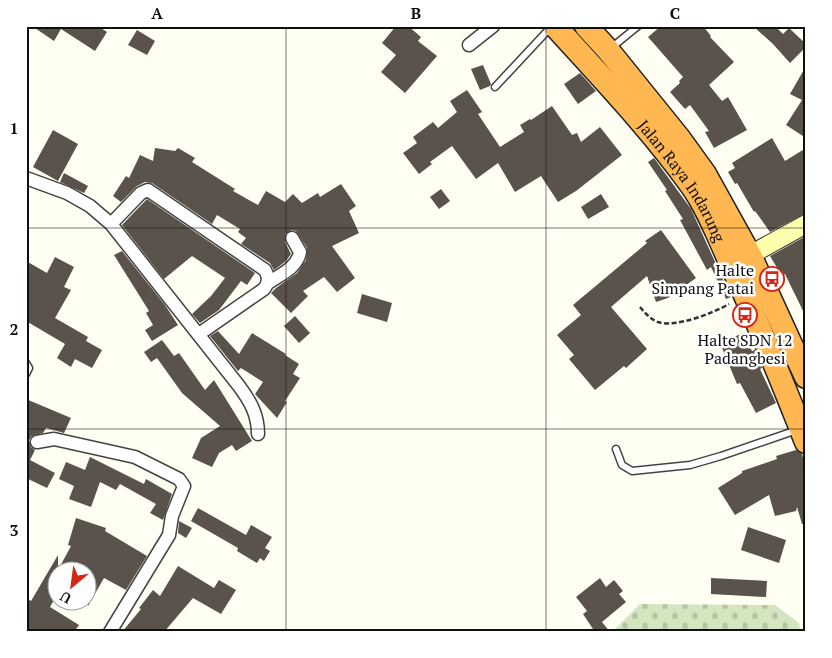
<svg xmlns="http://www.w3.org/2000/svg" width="832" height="658" viewBox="0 0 832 658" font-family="'PT Serif',serif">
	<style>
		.cemetery { fill: url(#cemetery-stones) }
		.building { fill: #5a534b }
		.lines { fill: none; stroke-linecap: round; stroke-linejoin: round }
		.lane-casing { stroke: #434343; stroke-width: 9 }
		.street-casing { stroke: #434343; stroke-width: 15 }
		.secondary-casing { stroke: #323232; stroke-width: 20 }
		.highway-casing { stroke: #212121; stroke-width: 25 }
		.path { stroke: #323232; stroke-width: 2.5; stroke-dasharray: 5 2.5; stroke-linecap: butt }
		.lane { stroke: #fff; stroke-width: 6 }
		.street { stroke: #fff; stroke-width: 12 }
		.secondary { stroke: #fdffae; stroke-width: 18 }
		.highway { stroke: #ffb751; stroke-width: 22 }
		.grid { fill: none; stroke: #101010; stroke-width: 1; stroke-opacity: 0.55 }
		.labels { text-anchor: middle; stroke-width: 5; stroke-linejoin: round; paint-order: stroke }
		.street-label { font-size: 16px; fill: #101010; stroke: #fff }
		.poi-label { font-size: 16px; fill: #101010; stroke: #fff; text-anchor: end }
		.neatline { fill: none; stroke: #101010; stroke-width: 2 }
		.grid-label { font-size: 16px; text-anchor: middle; font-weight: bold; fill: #101010 }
	</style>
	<defs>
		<pattern id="cemetery-stones" width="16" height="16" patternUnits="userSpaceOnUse" patternTransform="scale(1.25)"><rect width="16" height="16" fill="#d4e6c0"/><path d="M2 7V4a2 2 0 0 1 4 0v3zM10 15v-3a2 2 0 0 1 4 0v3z" fill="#b5c4a4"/></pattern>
	</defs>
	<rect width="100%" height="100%" fill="#fffef3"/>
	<path class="cemetery" d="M640,604L775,605L799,623L801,632H612Z"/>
	<path class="building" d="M32,26H98L107,32L95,51L61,29L54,41Z
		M396,26H408L421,37L418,41L437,56L405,93L381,72L396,55L382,43Z
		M661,26H703L711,36L710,37L734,62L709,85L722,101L728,97L747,130L714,148L705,132L709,131L690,105L685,109L670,92L680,83L679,81L683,77L648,37Z
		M753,26H775L783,34L789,28L806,44V47L790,63L773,44Z
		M137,30L155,41L147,55L128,45Z
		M483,65L491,84L490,86L480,90L471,69Z
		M806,66V138L786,125L802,100L790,94Z
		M580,73L596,91L578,104L564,84Z
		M467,90L482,112L478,114L500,147L524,132L520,125L530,119L531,120L552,106L572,135L577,133L581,142L600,127L622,155L576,191L558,202L541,176L515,192L498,163L476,179L452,146L430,162L432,164L419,174L403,153L417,143L413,137L433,122L438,128L457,112L450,101Z
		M53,130L78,144L58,181L33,167Z
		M772,138L785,161L806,148V213L770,232L755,211L754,212L737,183L735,184L728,172L735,168L732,163Z
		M155,148L175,151L178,148L195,158L192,162L235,189L233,191L258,205L266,191L285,202L293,194L302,203L318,193L320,197L341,184L356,206L349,211L359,233L332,246L355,278L337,292L324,277L303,291L308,296L291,313L271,293L276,288L297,273L306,260L307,248L296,231L292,230L285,234V242L291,254L286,261L274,270L270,263L241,244L246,238L238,232L240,229L217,215L212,224L152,183L145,182L137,186L121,202L113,196L126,176L129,178L140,155L153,161Z
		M654,158L691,209L731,297L726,299L711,267L707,270L680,220L683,219L665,191L667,190L648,162Z
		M64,173L88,186L84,193L60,182Z
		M441,189L450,201L439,209L430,197Z
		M601,194L609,207L588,219L581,207Z
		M147,199L255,273L247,285L241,281L219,310L200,323L192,314L211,296L225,278L192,256L164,279L122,225Z
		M661,230L696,278L668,298L656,302L647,276L611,307L647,349L626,368L624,366L595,390L569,359L574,355L557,335L581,315L573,305L647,243L645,241Z
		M806,236V317L785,274L782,276L770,256Z
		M122,251L165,305L178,325L152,341L145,330L153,325L146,313L149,311L114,255Z
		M55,257L74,267L64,287L71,290L55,318L88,337L86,341L102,350L92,368L75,359L71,367L57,358L65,344L26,321V261L47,273Z
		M362,294L392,303L387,322L357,313Z
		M295,316L310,333L299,343L284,326Z
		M218,331L239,354L252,333L286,354L285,355L299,364L293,374L300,378L285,401L287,402L277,418L255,394L263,382L241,368L238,371L210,336Z
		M743,333L752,351L755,350L762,368L760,369L776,403L756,413L740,383L737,384L720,343Z
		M162,340L174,356L179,353L205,390L214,380L252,441L236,451L232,445L219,453L212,467L192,458L201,438L220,426L182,393L157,358L151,362L144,352Z
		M26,399L71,418L64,433L46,428L43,433L32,436L29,440L31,447L35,450L30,460L55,473L47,488L26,478Z
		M796,450L802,454L806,469V524H802L797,507L796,511L775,516L769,495L735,515L718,488L742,473V471L777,459L776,456Z
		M90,457L144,484L146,479L172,494L163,520L150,513L156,504L120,484L116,490L100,482L91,507L69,499L74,486L59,479L66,462L85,470Z
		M198,508L246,535L251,525L272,537L265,548L270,551L264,561L260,558L257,563L237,551L238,548L191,521Z
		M76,518L106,528L105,531L147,556L126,590L104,578L88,606V570H58V593L50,607L79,625L74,632H26V598L31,601L58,555V570L71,546L68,545Z
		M179,521L192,528L186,538L178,533Z
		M748,527L786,540L779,563L741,550Z
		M178,566L214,588L219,580L236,590L221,614L193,598L164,632H122L141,609L139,608L153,590L160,596Z
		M600,578L606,587L614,580L623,591L619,594L626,602L602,622L610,632H595L583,614L587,611L576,597Z
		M711,578L767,581L766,597L711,594Z"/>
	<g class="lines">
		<defs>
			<path id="lane" d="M611,48L638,26
				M495,87L551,27
				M26,363L29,368L26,374
				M616,449L622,465L632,471L690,465L721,456L797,430"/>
			<path id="street" d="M469,45L493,26
				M26,178L67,193L90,206L111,224L239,386C250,401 258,414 258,434
				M111,224L141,193L148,190L265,270C269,278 269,282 264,289L199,334
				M268,283C281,274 297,268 300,252L292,238
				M37,442L54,439L135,457L179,479L184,486L172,516L169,535L110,632"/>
			<path id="secondary" d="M750,255L806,224"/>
			<g id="highway">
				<path id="s1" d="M555,26C602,78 651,129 691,185C707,207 718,236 729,260C757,320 782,381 806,442"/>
				<path d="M586,26L608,50L679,138L705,174L750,255L806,377"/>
			</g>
		</defs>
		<use href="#lane" class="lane-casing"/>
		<use href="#street" class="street-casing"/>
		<use href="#secondary" class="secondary-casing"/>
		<use href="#highway" class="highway-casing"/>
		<path class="path" d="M640,307C645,313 650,319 658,322C676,328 713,313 729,304"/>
		<use href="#lane" class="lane"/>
		<use href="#street" class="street"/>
		<use href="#secondary" class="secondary"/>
		<use href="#highway" class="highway"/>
	</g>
	<path class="grid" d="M286,26V632M546,26V632M26,228H806M26,429H806"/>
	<defs>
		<symbol id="bus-ring" viewBox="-11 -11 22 22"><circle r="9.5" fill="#fff" stroke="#d22617" stroke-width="1.5"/><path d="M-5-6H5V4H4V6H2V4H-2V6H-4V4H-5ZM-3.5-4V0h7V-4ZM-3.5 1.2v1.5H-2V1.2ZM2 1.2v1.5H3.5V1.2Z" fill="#d22617"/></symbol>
	</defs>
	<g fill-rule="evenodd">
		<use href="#bus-ring" x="758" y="265" width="28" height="28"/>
		<use href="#bus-ring" x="731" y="301" width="28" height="28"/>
	</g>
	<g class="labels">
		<g class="street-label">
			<text dy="6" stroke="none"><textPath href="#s1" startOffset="201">Jalan Raya Indarung</textPath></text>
		</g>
		<g class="poi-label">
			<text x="754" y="276">Halte<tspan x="754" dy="18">Simpang Patai</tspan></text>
			<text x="745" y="346" text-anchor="middle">Halte SDN 12<tspan x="745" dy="18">Padangbesi</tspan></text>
		</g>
	</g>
	<rect width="832" height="658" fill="none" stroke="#ffffff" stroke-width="55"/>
	<g transform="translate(72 586) rotate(209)"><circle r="24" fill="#ffffff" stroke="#9f9f9f"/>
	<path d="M0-4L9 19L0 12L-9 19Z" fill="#d22617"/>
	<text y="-8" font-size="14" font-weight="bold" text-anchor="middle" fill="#101010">U</text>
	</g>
	<rect x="28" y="28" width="776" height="602" class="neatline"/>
	<g class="grid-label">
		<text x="157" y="19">A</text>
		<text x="416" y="19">B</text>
		<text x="675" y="19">C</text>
		<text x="14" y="134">1</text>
		<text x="14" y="335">2</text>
		<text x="14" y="536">3</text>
	</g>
</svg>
